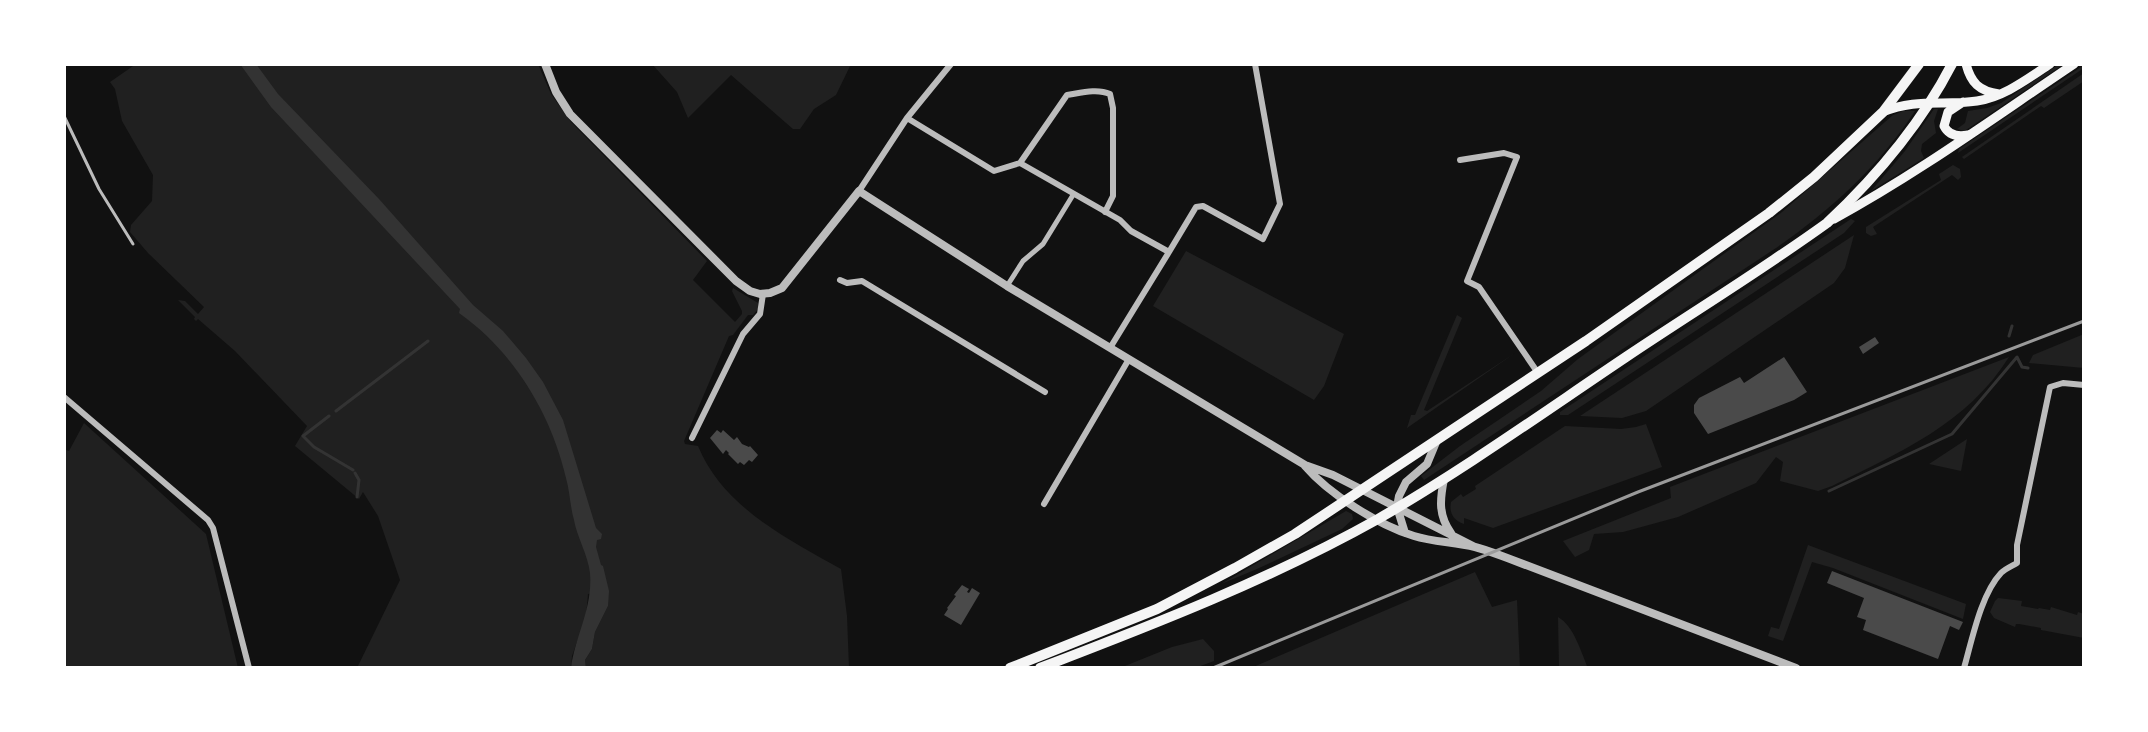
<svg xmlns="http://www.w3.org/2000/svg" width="2148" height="732" viewBox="0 0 2148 732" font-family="'Work Sans',sans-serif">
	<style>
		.green { fill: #202020 }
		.water { fill: #333 }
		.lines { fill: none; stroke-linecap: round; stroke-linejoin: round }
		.stream { stroke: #333; stroke-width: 3 }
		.building { fill: #4a4a4a }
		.service { stroke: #bcbcbc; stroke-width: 3 }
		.pedestrian { stroke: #bcbcbc; stroke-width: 5 }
		.minor { stroke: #bcbcbc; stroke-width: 6 }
		.tertiary { stroke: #bcbcbc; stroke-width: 8 }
		.secondary { stroke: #f5f5f5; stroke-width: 9 }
		.primary { stroke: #f5f5f5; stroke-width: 10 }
		.rail { stroke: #9a9a9a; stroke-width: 3 }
	</style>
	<rect width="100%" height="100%" fill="#111"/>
	<path class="green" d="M136,64H538L551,94L571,122L707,261L693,280L735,322L742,314V311L732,291L733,288L758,303V309L753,315H748L733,335L729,336L684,441L685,444L698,446C723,507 786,538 841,569L847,616L849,668H586L585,660L592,649L595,632L608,606V591L588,594L586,617L572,656L571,668H357L400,580L378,516L363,492L359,499L295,446L307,426L235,351L198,319L196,321L194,319L195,317L178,300L185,301L198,314L204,307L148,253L130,232L131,225L152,201L153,175L122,121L115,89L110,82Z
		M652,64H851L836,95L814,109L800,129H793L731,75L688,118L677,92Z
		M2059,64H2064L1969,128L1964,131L1957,129L1965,123L1968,111L1987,108L2001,103Z
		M2084,65V68L1958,153L1959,149Z
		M2084,73V81L2044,108L2041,106L1964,159L1962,157Z
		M1934,109H1938L1934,121L1936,133L1922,144L1921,151L1924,158L1871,191L1905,151Z
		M1903,111H1915C1878,167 1831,210 1776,248L1424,480L1421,476L1460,446L1541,391L1578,359L1782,212L1893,115Z
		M1953,165L1960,169L1961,177L1958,180L1952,175L1873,227L1877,234L1871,236L1866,233V227L1941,180L1939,174Z
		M1851,219L1855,221L1844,233L1568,415H1560V412Z
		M1854,235L1845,268L1834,283L1646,411L1622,418L1580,416Z
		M1186,251L1344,334L1324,386L1314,400L1153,306Z
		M1457,315L1462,318L1424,410L1427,411L1515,353L1407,428L1411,415H1415Z
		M2084,334V368L2029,363L2033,355Z
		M2009,357C1967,424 1900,452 1832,486L1818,491L1780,481L1783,462L1776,457L1756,483L1678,517L1623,532L1594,534L1589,550L1575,557L1563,541L1671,498L1670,487Z
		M84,423L206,534L238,668H64V449L69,451Z
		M1646,424L1662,467L1493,528L1464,518V524C1453,520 1449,513 1451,502L1461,494L1463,497L1476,489L1475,486L1565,426L1621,429L1636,427Z
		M1967,439L1961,471L1929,464Z
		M1346,511L1352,514L1353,519L1342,529L1257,569L1221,584Z
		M1808,545L1966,604L1963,619L1833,568L1812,562L1783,641L1768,636L1771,627L1779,629Z
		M1475,572L1492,607L1517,600L1520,668H1251Z
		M1998,598L2022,601L2021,606L2038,609L2039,608L2050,610L2051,607L2077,615L2078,612L2084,614V638L2041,630V628L2019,624H2016L2015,627L1994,618L1990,612L1995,601Z
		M1558,617C1574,626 1581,652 1588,668H1559Z
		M1203,639L1214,651V661L1195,668H1120L1172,647Z"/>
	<path class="water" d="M240,64H256L278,94L379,199L473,305L503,331L526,358L543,382L563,420L596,528L602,534L601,539L597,540L596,547L601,565L603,566L609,591L608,606L595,632L592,649L585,660L586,668H571C575,636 593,608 590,573C588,555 577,537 574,520C570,506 570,492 566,478C551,413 513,351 459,313L460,309L271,107Z"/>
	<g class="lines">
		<path class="stream" d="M2009,336L2012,326
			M336,411L428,341
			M329,416L303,436L314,447L353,470
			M355,473L359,480L357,497
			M1829,491L1952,434L2017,357L2022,367L2028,368"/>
	</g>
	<path class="building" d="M1875,337L1879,343L1863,354L1859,347Z
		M1784,357L1807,392L1794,400L1708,434L1694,413V405L1699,398L1740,377L1744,383Z
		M717,430L721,433L723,430L734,440L737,437L742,444L749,447L750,446L758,455L752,462L749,460L744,465L740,462L738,464L728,454L729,453L726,450L723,454L710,438Z
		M1832,571L1963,622L1959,630L1950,626L1938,659L1863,630L1866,620L1857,617L1864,598L1827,583Z
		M962,585L969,589L967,592L969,593L972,588L980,593L961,625L944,615L948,609L947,608L956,596L954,595Z"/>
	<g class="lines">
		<path class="service" d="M64,116L99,189L133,244"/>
		<path class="pedestrian" d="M1007,286L1023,261L1043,244L1073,195"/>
		<path class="minor" d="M907,118L994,171L1020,163L1120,220L1131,231L1169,252L1110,348
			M1460,160L1504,153L1517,157L1467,281L1479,287L1538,373
			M1020,163L1067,95C1080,93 1097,88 1110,94L1113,108V196L1105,212
			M859,191L907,118L951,64
			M1169,252L1196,207L1203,206L1263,239L1280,204L1255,64
			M840,280L847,283L862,281L1045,392
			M64,397L208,520L213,528L249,668
			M692,438L743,334L760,314L763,294
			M1044,504L1129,359
			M1964,668C1972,640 1981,594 2001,573C2005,569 2012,566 2017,563V545L2050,387L2063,383L2084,385"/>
		<path class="tertiary" d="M545,64L556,92L570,114L736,281L750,291L760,294L770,293L782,288L859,191L1007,286L1305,465L1333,475L1475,547
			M1305,466C1329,494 1378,525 1414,536C1433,542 1455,542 1475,547C1487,550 1499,555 1510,559L1796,668
			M1444,479C1440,499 1438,515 1451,533
			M1405,533L1397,507L1399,496L1406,482L1427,464L1437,440"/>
		<path class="secondary" d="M1966,64C1971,83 1979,91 1999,94
			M1963,102L1948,112L1944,126C1949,136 1958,137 1968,135
			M1883,112C1915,98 1944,106 1977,101C2004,97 2027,79 2050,64
			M1834,219C1917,174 1995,117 2074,64"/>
		<path class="primary" d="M1010,668L1157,609L1235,568L1295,534L1586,341L1769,213L1814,177L1883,112L1919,64
			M1040,668C1155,624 1271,579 1378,519C1463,470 1544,412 1626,357C1693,312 1762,270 1827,223C1876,177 1921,124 1952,64"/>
		<path class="rail" d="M1213,668L1638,492L2084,321"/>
	</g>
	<rect width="2148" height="732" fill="none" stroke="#ffffff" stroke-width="132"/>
</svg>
